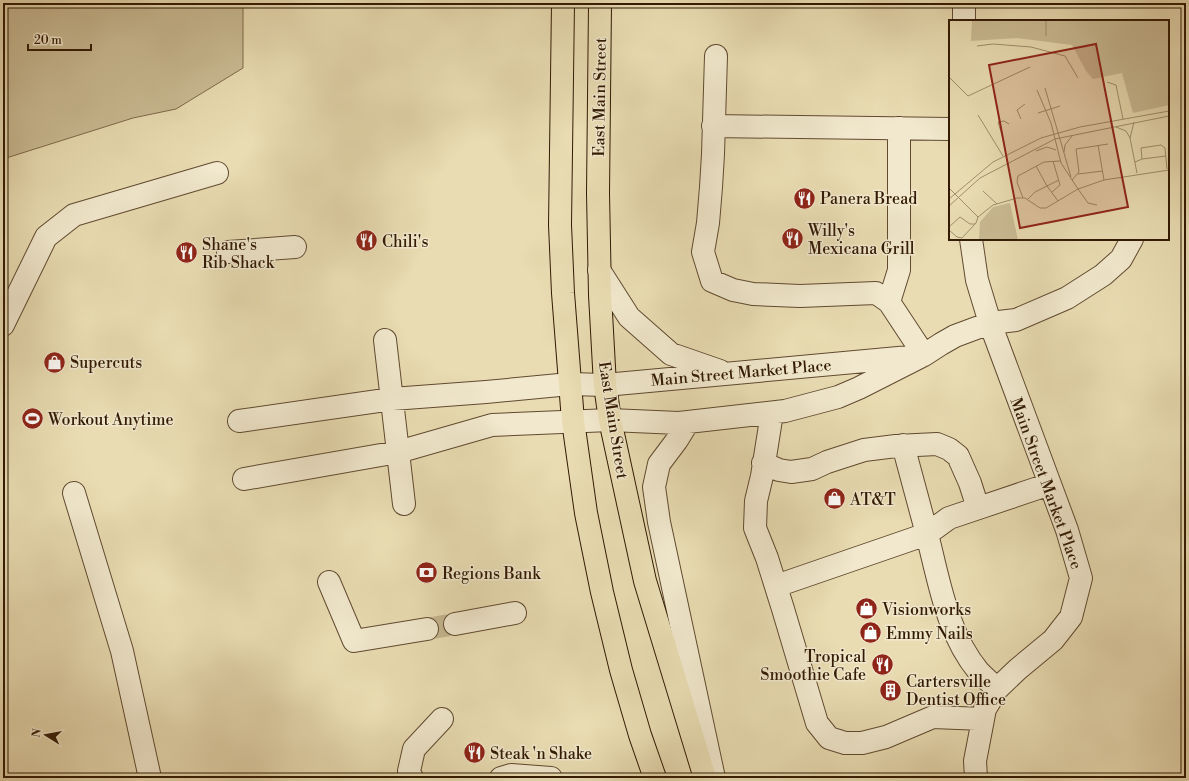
<svg xmlns="http://www.w3.org/2000/svg" width="1189" height="781" viewBox="0 0 1189 781" font-family="'Libre Bodoni',serif">
	<style>
		.green { fill: #cabb94; stroke: #7e6a4c }
		.lines { fill: none; stroke-linecap: round; stroke-linejoin: round }
		.minor-tunnel { stroke: #c4b58f; stroke-width: 22; stroke-dasharray: 22 11; stroke-linecap: butt }
		.minor-casing { stroke: #604a30; stroke-width: 24 }
		.major-casing { stroke: #321a04; stroke-width: 24 }
		.minor { stroke: #f1e8cd; stroke-width: 22 }
		.major { stroke: #e9dcb2; stroke-width: 22 }
		.labels { text-anchor: middle; stroke-width: 3; stroke-linejoin: round; paint-order: stroke }
		.street-label { font-size: 16px; fill: #321a04; stroke: #f1e8cd }
		.poi-label { font-size: 16px; fill: #321a04; stroke: #f1e8cd; text-anchor: start }
		.inset-road { fill: none; stroke: #a08e6c; stroke-width: 1 }
		.view { fill: #8f2418; fill-opacity: 0.15; stroke: #8f2418; stroke-width: 2 }
		.inset-edge { fill: none; stroke: #321a04; stroke-width: 2 }
	</style>
	<rect width="100%" height="100%" fill="#e9dcb2"/>
	<filter id="stains"><feTurbulence type="fractalNoise" baseFrequency=".005" numOctaves="4"/><feColorMatrix values="0 0 0 0 .2 0 0 0 0 .09 0 0 0 0 .02 0 0 0 .5 -.17"/></filter>
	<radialGradient id="worn" r=".72"><stop offset=".6" stop-color="#630" stop-opacity="0"/><stop offset="1" stop-color="#630" stop-opacity=".3"/></radialGradient>
	<path class="green" d="M3,3H243V68L176,109L133,118L3,159Z"/>
	<g class="lines">
		<path class="minor-tunnel" d="M427,629L455,624"/>
		<defs>
			<path id="minor" d="M964,21V3
				M716,56L713,154L711,187L708,223L703,252L712,281L733,290L753,294L800,296L876,293L889,302L924,355
				M713,126L950,129
				M971,239L977,280L990,323L1016,320L1067,298L1103,275L1121,259L1132,239
				M228,252L295,247
				M599,270L629,317L671,354L720,371
				M889,302L899,270V128
				M3,325L46,237L74,215L217,173
				M385,340L404,504
				M772,413L762,476L756,501L755,528L767,558L783,609L817,723L829,738L845,743H862L886,737L933,717L983,719
				M239,421L392,399L486,392L570,384L605,385L909,357
				M688,422L677,440L659,464L654,487L659,522L714,778
				M763,463L779,470L791,472L812,469L827,462L864,450L896,446L937,444L949,449L958,456L970,483L978,508
				M244,479L398,452L492,425L610,420L679,423L785,411L838,397L859,388L924,355L941,344L955,336L990,323L1067,530L1081,578L1071,617L1053,640L1018,669L997,689L985,709L975,761L976,778
				M74,493L122,651L150,778
				M329,582L354,641L427,629
				M776,586L927,534L903,445
				M455,624L515,613
				M997,689C991,683 985,678 979,672C947,634 939,581 927,534L949,518L1050,484
				M412,778L409,771L414,749L442,719
				M501,778L511,775L551,778"/>
			<path id="major" d="M563,3L560,225L563,293L573,421L586,513L602,592L621,670L640,735L655,778
				M600,3L598,193L600,295L605,385L610,420L645,581L705,778"/>
		</defs>
		<use href="#minor" class="minor-casing"/>
		<use href="#major" class="major-casing"/>
		<use href="#minor" class="minor"/>
		<use href="#major" class="major"/>
	</g>
	<defs>
		<symbol id="restaurant-disc" viewBox="-11 -11 22 22"><circle r="9.5" fill="#8f2418" stroke="#f1e8cd"/><path d="M-5-6h1v4h1v-4h1v4h1v-4h1v5L-1.5 .5V6h-2V.5L-5-1ZM5-6V6H3V1.5H1.5Q1.5-4 5-6Z" fill="#fff"/></symbol>
		<symbol id="shop-disc" viewBox="-11 -11 22 22"><circle r="9.5" fill="#8f2418" stroke="#f1e8cd"/><path d="M-5-2.5h2.3a2.7 3.5 0 0 1 5.4 0H5L5.5 6h-11ZM-1.5-2.5h3a1.5 2.3 0 0 0-3 0Z" fill="#fff"/></symbol>
		<symbol id="stadium-disc" viewBox="-11 -11 22 22"><circle r="9.5" fill="#8f2418" stroke="#f1e8cd"/><path d="M0-5a6.5 5 0 1 0 0 10a6.5 5 0 1 0 0-10ZM-3.5-1.8h7v3.6h-7Z" fill="#fff"/></symbol>
		<symbol id="bank-disc" viewBox="-11 -11 22 22"><circle r="9.5" fill="#8f2418" stroke="#f1e8cd"/><path d="M-6-4H6V4H-6ZM0-2.3a2.3 2.3 0 1 0 0 4.6a2.3 2.3 0 1 0 0-4.6Z" fill="#fff"/></symbol>
		<symbol id="building-disc" viewBox="-11 -11 22 22"><circle r="9.5" fill="#8f2418" stroke="#f1e8cd"/><path d="M-4-6H4V6H1V3H-1V6H-4ZM-2.5-4.3h1.7v1.8h-1.7ZM.8-4.3h1.7v1.8H.8ZM-2.5-1h1.7V.8h-1.7ZM.8-1h1.7V.8H.8Z" fill="#fff"/></symbol>
	</defs>
	<g fill-rule="evenodd">
		<use href="#restaurant-disc" x="792" y="186" width="25" height="25"/>
		<use href="#restaurant-disc" x="780" y="226" width="25" height="25"/>
		<use href="#restaurant-disc" x="354" y="228" width="25" height="25"/>
		<use href="#restaurant-disc" x="174" y="240" width="25" height="25"/>
		<use href="#shop-disc" x="42" y="350" width="25" height="25"/>
		<use href="#stadium-disc" x="20" y="406" width="25" height="25"/>
		<use href="#shop-disc" x="822" y="486" width="25" height="25"/>
		<use href="#bank-disc" x="414" y="560" width="25" height="25"/>
		<use href="#shop-disc" x="854" y="596" width="25" height="25"/>
		<use href="#shop-disc" x="858" y="620" width="25" height="25"/>
		<use href="#restaurant-disc" x="870" y="652" width="25" height="25"/>
		<use href="#building-disc" x="878" y="678" width="25" height="25"/>
		<use href="#restaurant-disc" x="462" y="740" width="25" height="25"/>
	</g>
	<g class="labels">
		<g class="street-label">
			<text transform="translate(599 97) rotate(-89)" y="6">East Main Street</text>
			<text transform="translate(741 372) rotate(-5)" y="6">Main Street Market Place</text>
			<text transform="translate(614 420) rotate(81)" y="6">East Main Street</text>
			<text transform="translate(1047 483) rotate(70)" y="6">Main Street Market Place</text>
		</g>
		<g class="poi-label">
			<text x="820" y="204">Panera Bread</text>
			<text x="808" y="236">Willy's<tspan x="808" dy="18">Mexicana Grill</tspan></text>
			<text x="382" y="247">Chili's</text>
			<text x="202" y="250">Shane's<tspan x="202" dy="18">Rib Shack</tspan></text>
			<text x="70" y="368">Supercuts</text>
			<text x="48" y="425">Workout Anytime</text>
			<text x="850" y="505">AT&amp;T</text>
			<text x="442" y="579">Regions Bank</text>
			<text x="882" y="615">Visionworks</text>
			<text x="886" y="639">Emmy Nails</text>
			<text x="866" y="662" text-anchor="end">Tropical<tspan x="866" dy="18">Smoothie Cafe</tspan></text>
			<text x="906" y="687">Cartersville<tspan x="906" dy="18">Dentist Office</tspan></text>
			<text x="490" y="759">Steak 'n Shake</text>
		</g>
	</g>
	<g transform="translate(949 20)">
		<rect width="220" height="220" fill="#e9dcb2"/>
		<path d="M23,0H220V85L184,93L173,53L144,59L137,51L123,25L68,18L22,21ZM61,183L69,220H30L31,202L44,187Z" fill="#cabb94"/>
		<path class="inset-road" d="M97,0V16M28,26L44,24L82,27L116,36L129,58M0,57L19,76L81,47M158,62L167,65L174,99M96,68L122,157M89,93L111,86M29,95L54,136M72,99L68,90L76,84M185,102L181,118L188,153M167,107L177,111L181,118M55,122L49,102L55,101L60,104M149,125L155,160M87,131L98,127L107,130M115,132L116,125L123,116M193,139L217,136M186,142L193,139L192,128L212,125L216,128L218,149M87,146L98,166L110,160M129,154L154,151M123,160L130,152L127,129L159,124M0,168L29,197M34,171L48,184M103,172L111,165L104,141M74,178L68,162L69,156L95,142L111,141M0,179L44,142L92,118L131,107L220,91M79,179L86,172L98,166L109,181M148,185L139,183L129,169L155,160L220,150M0,186L31,158L106,119L220,96M29,197L44,185L68,178H76L91,188H97L129,169L112,143L102,103L88,70M0,207L11,197L21,204H26M0,210L8,217L13,218L27,203L29,197"/>
		<path class="view" d="M147,24L179,187L71,208L40,45Z"/>
		<rect width="220" height="220" class="inset-edge"/>
	</g>
	<rect width="1189" height="781" fill="none" stroke="#e9dcb2" stroke-width="16"/>
	<rect x="4" y="4" width="1181" height="773" fill="none" stroke="#321a04" stroke-width="2"/>
	<rect x="8" y="8" width="1173" height="765" fill="none" stroke="#321a04"/>
	<g transform="translate(46 735) rotate(281)" stroke="#f1e8cd" stroke-width="3" paint-order="stroke">
	<path d="M0-3L7 15L0 10L-7 15Z" fill="#321a04"/>
	<text y="-6" font-size="11" font-weight="bold" text-anchor="middle" fill="#321a04">N</text>
	</g>
	<path d="M28 44v6h63v-6" fill="none" stroke="#321a04" stroke-width="2"/>
	<text x="34" y="44" font-size="12" fill="#321a04" stroke="#f1e8cd" stroke-width="3" paint-order="stroke">20 m</text>
	<rect width="100%" height="100%" filter="url(#stains)"/>
	<rect width="100%" height="100%" fill="url(#worn)"/>
</svg>
